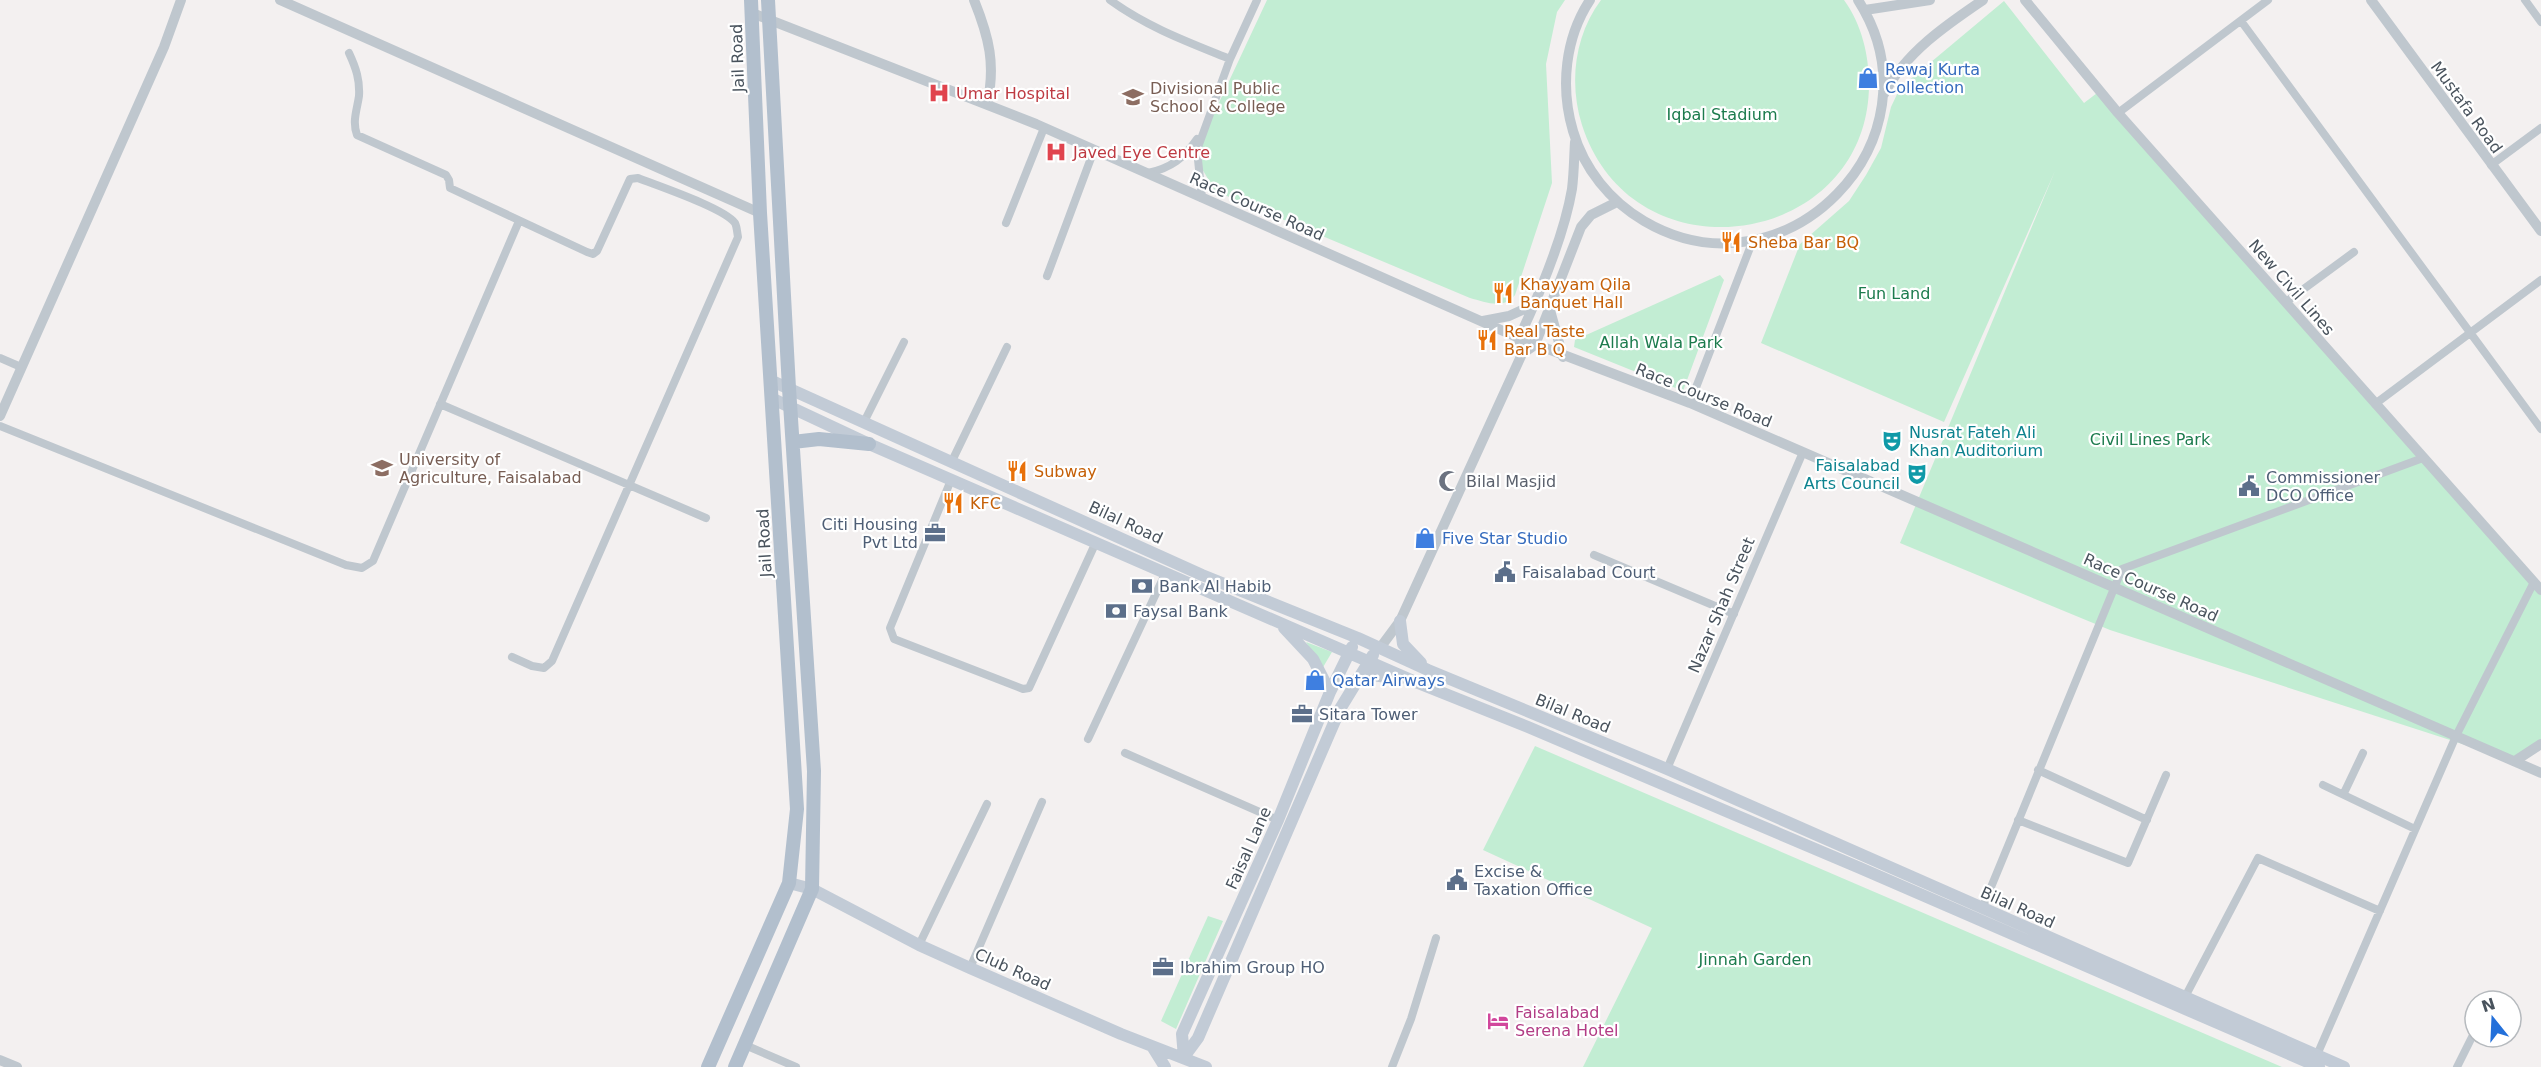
<svg xmlns="http://www.w3.org/2000/svg" width="2541" height="1067" viewBox="0 0 2541 1067" font-family="'DejaVu Sans',sans-serif">
	<style>
		.green { fill: #c2edd3 }
		.lines { fill: none; stroke-linecap: round; stroke-linejoin: round }
		.minor { stroke: #bfc7ce; stroke-width: 8 }
		.tertiary { stroke: #bfc7ce; stroke-width: 10 }
		.secondary { stroke: #c2cbd6; stroke-width: 12 }
		.primary { stroke: #b2bfcd; stroke-width: 14 }
		.labels { text-anchor: middle; stroke-width: 4.5; stroke-linejoin: round; paint-order: stroke }
		.street-label { font-size: 16px; fill: #49535d; stroke: #fff }
		.shop-label { font-size: 16px; fill: #366cbe; stroke: #fff; text-anchor: start }
		.education-label { font-size: 16px; fill: #785e54; stroke: #fff; text-anchor: start }
		.health-label { font-size: 16px; fill: #be3a42; stroke: #fff; text-anchor: start }
		.park-label { font-size: 16px; fill: #1c7b4d; stroke: #fff }
		.food-label { font-size: 16px; fill: #c56008; stroke: #fff; text-anchor: start }
		.culture-label { font-size: 16px; fill: #0d838f; stroke: #fff; text-anchor: start }
		.service-label { font-size: 16px; fill: #4e5e75; stroke: #fff; text-anchor: start }
		.worship-label { font-size: 16px; fill: #5b616d; stroke: #fff; text-anchor: start }
		.hotel-label { font-size: 16px; fill: #b23c85; stroke: #fff; text-anchor: start }
	</style>
	<rect width="100%" height="100%" fill="#f3f0f0"/>
	<path class="green" d="M1267,0H1565L1557,12L1546,64L1552,183L1515,295C1504,310 1485,302 1470,298L1215,191L1201,167V141Z
		M1601,0H1844C1862,25 1869,55 1869,85C1868,247 1633,284 1582,125C1569,84 1574,36 1601,0Z
		M2004,1L2084,103L2101,90L2541,585V744L2515,761L2110,630L1900,543L2055,171L1944,422L1761,343L1800,244L1849,201L1866,175L1881,148L1891,107L1900,88Z
		M1720,275L1724,280L1683,391L1574,347L1575,340Z
		M1306,642L1332,652L1322,669Z
		M1535,746L2282,1067H1583L1652,928L1483,850Z
		M1208,916L1223,921L1176,1029L1161,1021Z"/>
	<g class="lines">
		<path class="minor" d="M1110,0C1147,27 1188,42 1230,59
			M2525,0L2541,22
			M2241,21L2541,429
			M349,53C356,68 360,80 359,96C357,110 352,121 357,135L446,175L449,180L450,188L587,252L593,254L597,251L630,179L638,178C658,186 724,208 735,223C737,227 737,232 738,237L552,661L544,668L532,666L512,657
			M2118,113L2268,0
			M2491,165L2541,128
			M1148,173C1171,168 1184,158 1197,139
			M1202,198L1197,150L1230,59L1257,0
			M1006,223L1044,128
			M1047,276L1094,150
			M2286,302L2354,252
			M0,358L21,367
			M1690,403L1753,240
			M440,404L706,518
			M2375,404L2541,280
			M864,422L904,342
			M0,426L346,565L362,568L373,561L519,221
			M952,461L1007,347
			M951,480L890,628L894,639L1023,689L1029,688L1096,542
			M1594,555L1734,614
			M1088,739L1166,572
			M1125,753L1278,820
			M1667,769L1803,452
			M2038,770L2147,820
			M2323,785L2415,829
			M2344,793L2363,753
			M2018,820L2128,863L2166,775
			M1982,909L2122,569L2423,458
			M919,945L987,804
			M970,968L1042,802
			M2185,997L2258,858L2380,911
			M745,1045L796,1067
			M2317,1055L2456,736L2534,582
			M1392,1067L1411,1019L1436,938
			M2457,1067L2474,1033"/>
		<path class="tertiary" d="M280,0L760,213
			M974,0C989,37 996,65 987,104
			M1590,0C1565,38 1560,87 1573,131C1584,169 1610,201 1644,221C1785,304 1947,139 1858,0
			M2025,0L2118,113L2541,590
			M2371,0L2541,231
			M1865,10L1930,0
			M752,13L1036,124L1519,338L1690,403L2541,773
			M1884,94C1905,53 1946,25 1983,0
			M1550,310L1563,357
			M1483,321L1509,316L1535,304
			M1520,345L1519,338C1539,295 1564,236 1572,189C1574,173 1574,158 1575,142
			M0,416L164,47L181,0
			M1380,648L1400,621L1522,354L1535,345L1581,227L1591,215L1617,202
			M2515,761L2541,744
			M0,1060L17,1067"/>
		<path class="secondary" d="M772,381L1202,575L1358,638L1428,670L1667,769L2344,1067
			M773,399L869,444L1418,683L1528,727L1860,868L2319,1067
			M1400,621L1403,644L1421,663
			M1284,628L1313,659L1330,692
			M1358,678L1373,675L1399,679
			M789,883L812,889L919,945L970,968L1121,1034L1206,1067
			M1152,1046L1165,1067
			M1184,1057L1182,1034L1278,820L1330,692L1352,647
			M1184,1057L1198,1038L1340,709L1373,655"/>
		<path class="primary" d="M793,442L819,439L869,444
			M708,1067L789,883L797,809L760,213L751,0
			M735,1067L812,889L814,771L789,388L768,0"/>
	</g>
	<defs>
		<symbol id="shop-bare" viewBox="-9 -9 18 18"><path d="M-5-2.5h2.3a2.7 3.5 0 0 1 5.4 0H5L5.5 6h-11ZM-1.5-2.5h3a1.5 2.3 0 0 0-3 0Z" fill="#3f7fe0" stroke="#fff" stroke-width="2.5" paint-order="stroke"/></symbol>
		<symbol id="hospital-bare" viewBox="-9 -9 18 18"><path d="M-5-5h3v3.5h4V-5h3V5h-3V1.5h-4V5h-3Z" fill="#e0444e" stroke="#fff" stroke-width="2.5" paint-order="stroke"/></symbol>
		<symbol id="school-bare" viewBox="-9 -9 18 18"><path d="M0-5L7-2L0 1L-7-2ZM-4 1L0 2.5L4 1V4Q0 6-4 4Z" fill="#8d6e63" stroke="#fff" stroke-width="2.5" paint-order="stroke"/></symbol>
		<symbol id="restaurant-bare" viewBox="-9 -9 18 18"><path d="M-5-6h1v4h1v-4h1v4h1v-4h1v5L-1.5 .5V6h-2V.5L-5-1ZM5-6V6H3V1.5H1.5Q1.5-4 5-6Z" fill="#e8710a" stroke="#fff" stroke-width="2.5" paint-order="stroke"/></symbol>
		<symbol id="theatre-bare" viewBox="-9 -9 18 18"><path d="M-5-5.5Q0-4 5-5.5V0Q5 5 0 6Q-5 5-5 0ZM-3.3-2.5H-1v1.5H-3.3ZM1-2.5H3.3v1.5H1ZM-2.8 1Q0 5.5 2.8 1Z" fill="#0f9aa8" stroke="#fff" stroke-width="2.5" paint-order="stroke"/></symbol>
		<symbol id="university-bare" viewBox="-9 -9 18 18"><path d="M0-5L7-2L0 1L-7-2ZM-4 1L0 2.5L4 1V4Q0 6-4 4Z" fill="#8d6e63" stroke="#fff" stroke-width="2.5" paint-order="stroke"/></symbol>
		<symbol id="mosque-bare" viewBox="-9 -9 18 18"><path d="M3.5-4.9A6 6 0 1 0 3.5 4.9A5 5 0 1 1 3.5-4.9Z" fill="#6b7280" stroke="#fff" stroke-width="2.5" paint-order="stroke"/></symbol>
		<symbol id="civic-bare" viewBox="-9 -9 18 18"><path d="M-.6-6.5H3V-4.5H.6V-3L4-1V1h2V6H-6V1h2V-1L-.6-3ZM-1.2 2.5V6h2.4V2.5Z" fill="#5c6f8a" stroke="#fff" stroke-width="2.5" paint-order="stroke"/></symbol>
		<symbol id="office-bare" viewBox="-9 -9 18 18"><path d="M-6-3h4V-5.5h4V-3h4V5H-6ZM-1-4.5V-3h2v-1.5ZM-6 0V1H6V0Z" fill="#5c6f8a" stroke="#fff" stroke-width="2.5" paint-order="stroke"/></symbol>
		<symbol id="bank-bare" viewBox="-9 -9 18 18"><path d="M-6-4H6V4H-6ZM0-2.3a2.3 2.3 0 1 0 0 4.6a2.3 2.3 0 1 0 0-4.6Z" fill="#5c6f8a" stroke="#fff" stroke-width="2.5" paint-order="stroke"/></symbol>
		<symbol id="hotel-bare" viewBox="-9 -9 18 18"><path d="M-6-4.5h1.5V1H6V5H4.5V3h-9V5H-6ZM-4 0a1.8 1.8 0 1 1 3.6 0ZM.5 0V-2.5h3Q6-2.5 6 0Z" fill="#d1479c" stroke="#fff" stroke-width="2.5" paint-order="stroke"/></symbol>
	</defs>
	<g fill-rule="evenodd">
		<use href="#shop-bare" x="1853" y="63" width="30" height="30"/>
		<use href="#hospital-bare" x="924" y="78" width="30" height="30"/>
		<use href="#school-bare" x="1118" y="82" width="30" height="30"/>
		<use href="#hospital-bare" x="1041" y="137" width="30" height="30"/>
		<use href="#restaurant-bare" x="1716" y="227" width="30" height="30"/>
		<use href="#restaurant-bare" x="1488" y="278" width="30" height="30"/>
		<use href="#restaurant-bare" x="1472" y="325" width="30" height="30"/>
		<use href="#theatre-bare" x="1877" y="426" width="30" height="30"/>
		<use href="#university-bare" x="367" y="453" width="30" height="30"/>
		<use href="#restaurant-bare" x="1002" y="456" width="30" height="30"/>
		<use href="#theatre-bare" x="1902" y="459" width="30" height="30"/>
		<use href="#mosque-bare" x="1434" y="466" width="30" height="30"/>
		<use href="#civic-bare" x="2234" y="471" width="30" height="30"/>
		<use href="#restaurant-bare" x="938" y="488" width="30" height="30"/>
		<use href="#office-bare" x="920" y="518" width="30" height="30"/>
		<use href="#shop-bare" x="1410" y="523" width="30" height="30"/>
		<use href="#civic-bare" x="1490" y="557" width="30" height="30"/>
		<use href="#bank-bare" x="1127" y="571" width="30" height="30"/>
		<use href="#bank-bare" x="1101" y="596" width="30" height="30"/>
		<use href="#shop-bare" x="1300" y="665" width="30" height="30"/>
		<use href="#office-bare" x="1287" y="699" width="30" height="30"/>
		<use href="#civic-bare" x="1442" y="865" width="30" height="30"/>
		<use href="#office-bare" x="1148" y="952" width="30" height="30"/>
		<use href="#hotel-bare" x="1483" y="1006" width="30" height="30"/>
	</g>
	<g class="labels">
		<g class="street-label">
			<text transform="translate(737 58) rotate(-92)" y="6">Jail Road</text>
			<text transform="translate(2467 107) rotate(54)" y="6">Mustafa Road</text>
			<text transform="translate(1257 206) rotate(24)" y="6">Race Course Road</text>
			<text transform="translate(2292 287) rotate(49)" y="6">New Civil Lines</text>
			<text transform="translate(1704 395) rotate(22)" y="6">Race Course Road</text>
			<text transform="translate(1126 522) rotate(25)" y="6">Bilal Road</text>
			<text transform="translate(764 543) rotate(-93)" y="6">Jail Road</text>
			<text transform="translate(2151 587) rotate(24)" y="6">Race Course Road</text>
			<text transform="translate(1721 605) rotate(-67)" y="6">Nazar Shah Street</text>
			<text transform="translate(1573 713) rotate(22)" y="6">Bilal Road</text>
			<text transform="translate(1248 848) rotate(-66)" y="6">Faisal Lane</text>
			<text transform="translate(2018 907) rotate(24)" y="6">Bilal Road</text>
			<text transform="translate(1013 969) rotate(24)" y="6">Club Road</text>
		</g>
		<g class="shop-label">
			<text x="1885" y="75">Rewaj Kurta<tspan x="1885" dy="18">Collection</tspan></text>
			<text x="1442" y="544">Five Star Studio</text>
			<text x="1332" y="686">Qatar Airways</text>
		</g>
		<g class="education-label">
			<text x="1150" y="94">Divisional Public<tspan x="1150" dy="18">School &amp; College</tspan></text>
			<text x="399" y="465">University of<tspan x="399" dy="18">Agriculture, Faisalabad</tspan></text>
		</g>
		<g class="health-label">
			<text x="956" y="99">Umar Hospital</text>
			<text x="1073" y="158">Javed Eye Centre</text>
		</g>
		<g class="park-label">
			<text x="1722" y="120">Iqbal Stadium</text>
			<text x="1894" y="299">Fun Land</text>
			<text x="1661" y="348">Allah Wala Park</text>
			<text x="2150" y="445">Civil Lines Park</text>
			<text x="1755" y="965">Jinnah Garden</text>
		</g>
		<g class="food-label">
			<text x="1748" y="248">Sheba Bar BQ</text>
			<text x="1520" y="290">Khayyam Qila<tspan x="1520" dy="18">Banquet Hall</tspan></text>
			<text x="1504" y="337">Real Taste<tspan x="1504" dy="18">Bar B Q</tspan></text>
			<text x="1034" y="477">Subway</text>
			<text x="970" y="509">KFC</text>
		</g>
		<g class="culture-label">
			<text x="1909" y="438">Nusrat Fateh Ali<tspan x="1909" dy="18">Khan Auditorium</tspan></text>
			<text x="1900" y="471" text-anchor="end">Faisalabad<tspan x="1900" dy="18">Arts Council</tspan></text>
		</g>
		<g class="service-label">
			<text x="2266" y="483">Commissioner<tspan x="2266" dy="18">DCO Office</tspan></text>
			<text x="918" y="530" text-anchor="end">Citi Housing<tspan x="918" dy="18">Pvt Ltd</tspan></text>
			<text x="1522" y="578">Faisalabad Court</text>
			<text x="1159" y="592">Bank Al Habib</text>
			<text x="1133" y="617">Faysal Bank</text>
			<text x="1319" y="720">Sitara Tower</text>
			<text x="1474" y="877">Excise &amp;<tspan x="1474" dy="18">Taxation Office</tspan></text>
			<text x="1180" y="973">Ibrahim Group HO</text>
		</g>
		<g class="worship-label">
			<text x="1466" y="487">Bilal Masjid</text>
		</g>
		<g class="hotel-label">
			<text x="1515" y="1018">Faisalabad<tspan x="1515" dy="18">Serena Hotel</tspan></text>
		</g>
	</g>
	<g transform="translate(2493 1019) rotate(342)"><circle r="28" fill="#ffffff" stroke="#b6babe" stroke-width="1.5"/>
	<path d="M0-4.5L10 22L0 15L-10 22Z" fill="#2370da"/>
	<text y="-9" font-size="16" font-weight="bold" text-anchor="middle" fill="#49535d">N</text>
	</g>
</svg>
